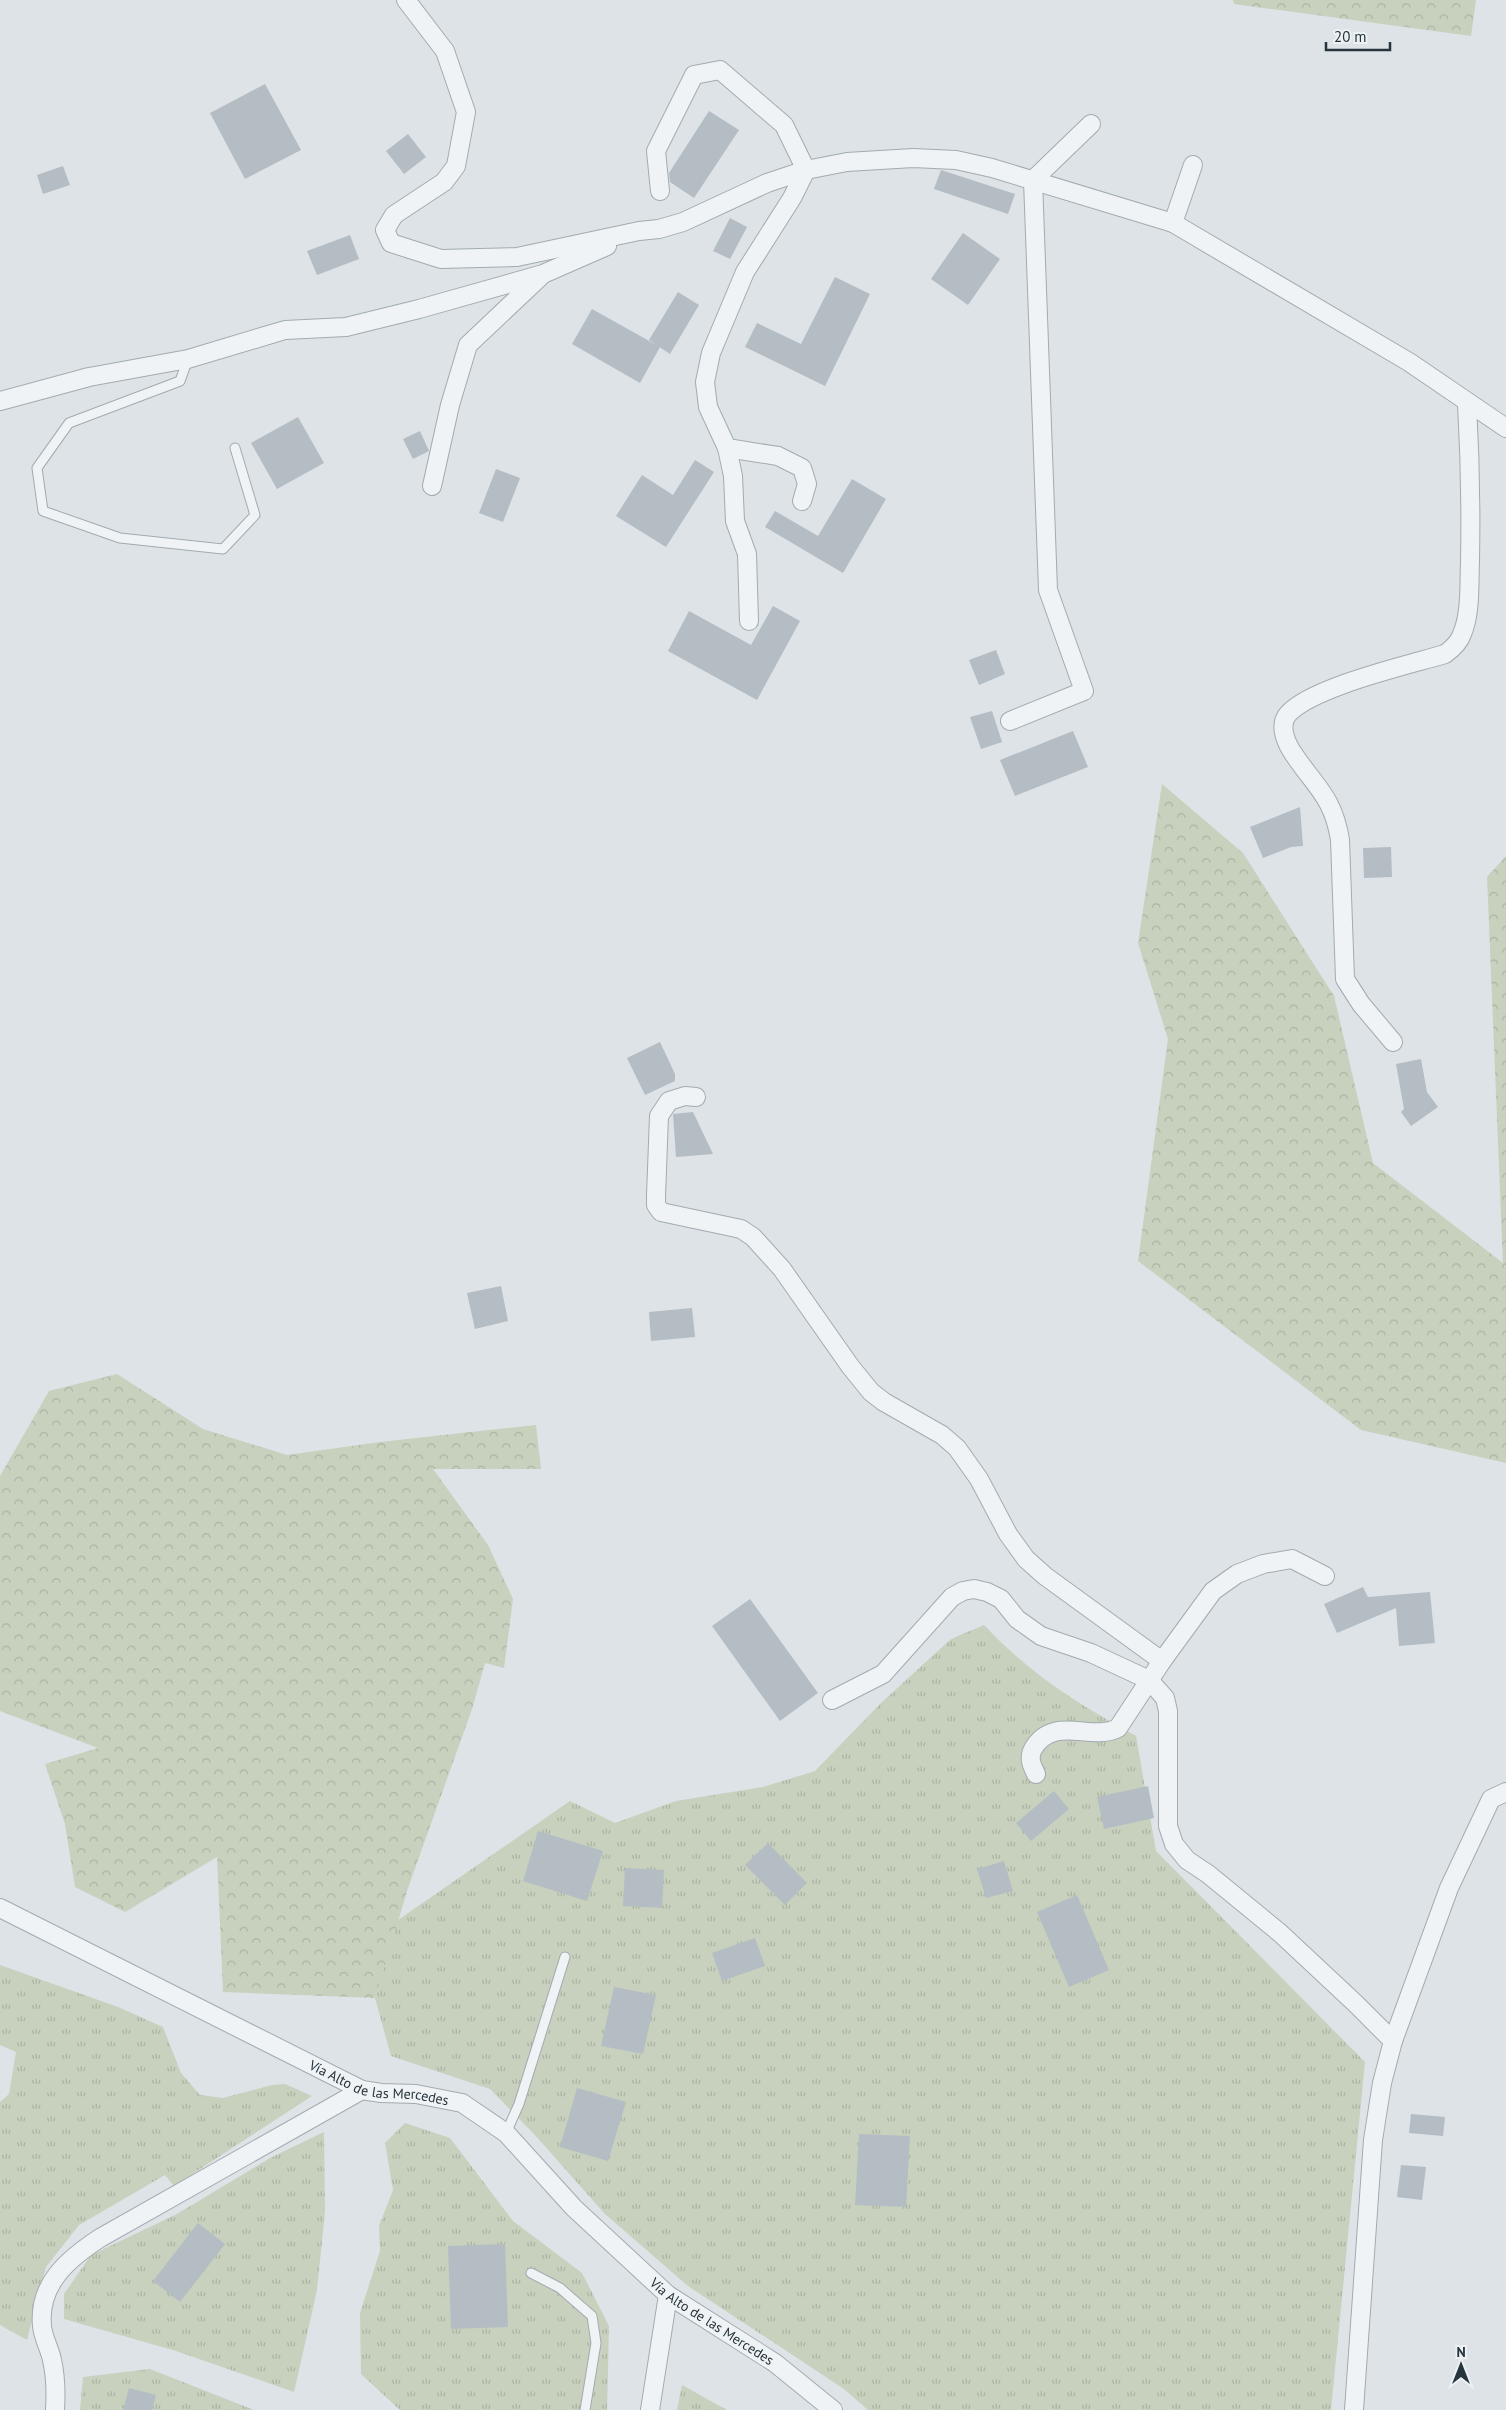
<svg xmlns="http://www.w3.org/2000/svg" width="1506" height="2410" viewBox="0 0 1506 2410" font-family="'PT Sans',sans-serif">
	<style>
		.grass { fill: url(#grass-tufts) }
		.forest { fill: url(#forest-crowns) }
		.building { fill: #b4bdc4 }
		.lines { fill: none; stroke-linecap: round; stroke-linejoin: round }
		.service-casing { stroke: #a2abb1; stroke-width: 11 }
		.minor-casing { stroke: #a2abb1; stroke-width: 20 }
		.service { stroke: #eff3f5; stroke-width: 9 }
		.minor { stroke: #eff3f5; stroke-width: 18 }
		.labels { text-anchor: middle; stroke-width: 4.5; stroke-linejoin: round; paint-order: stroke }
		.street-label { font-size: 14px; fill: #26343d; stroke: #ecf1f5 }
	</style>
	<defs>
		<pattern id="grass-tufts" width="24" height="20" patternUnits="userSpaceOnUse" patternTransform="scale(1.25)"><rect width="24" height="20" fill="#c7d1bd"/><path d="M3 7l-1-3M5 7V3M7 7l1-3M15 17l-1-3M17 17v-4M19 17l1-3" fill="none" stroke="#abb4a3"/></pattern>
		<pattern id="forest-crowns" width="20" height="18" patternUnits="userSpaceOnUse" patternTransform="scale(1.25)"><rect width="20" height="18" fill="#c7d1bd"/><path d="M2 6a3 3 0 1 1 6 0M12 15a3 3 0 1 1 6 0" fill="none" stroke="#abb4a3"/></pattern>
	</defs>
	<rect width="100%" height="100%" fill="#dde3e7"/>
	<path class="grass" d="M984,1625C1031,1675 1077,1703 1136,1736L1156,1851L1365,2062L1331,2410H868L844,2389L688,2286L605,2214L534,2134L490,2089L391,2056L375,1998L398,1920L570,1801L615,1823L676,1801L763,1787L815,1771L881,1703L951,1639Z
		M0,1965L118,2007L163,2027L181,2073L200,2095L223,2098L272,2085L285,2084L312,2096L174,2186L165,2175L79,2225L46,2267L27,2340L0,2325V2102L9,2094L16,2052L0,2045Z
		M405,2123L450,2138L513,2221L582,2273L609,2326L607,2410H400L361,2374L360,2313L380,2251L379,2226L393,2190L385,2143Z
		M324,2132L325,2211L317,2290L294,2392L176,2351L64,2319V2294L91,2255L177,2214L270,2158Z
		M150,2369L254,2410H80L83,2377Z
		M682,2385L727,2410H677Z"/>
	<path class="forest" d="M1233,0H1476L1471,36L1234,4Z
		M1162,784L1243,853L1334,996L1373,1163L1503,1263L1487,877L1506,856V1463L1361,1430L1138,1261L1168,1039L1138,943Z
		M117,1374L203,1429L287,1455L380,1442L536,1425L541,1469H433L488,1545L513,1599L504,1668L485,1663L472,1709L408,1888L375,1998L223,1992L217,1857L125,1912L75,1887L65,1824L45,1764L98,1748L0,1711V1476L49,1391Z"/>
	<path class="building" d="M265,84L301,150L245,179L210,113Z
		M709,111L739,130L694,198L670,182L669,173Z
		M408,134L426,157L404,174L386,151Z
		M63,166L70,185L43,194L37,175Z
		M941,170L1015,194L1008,214L934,189Z
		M730,218L747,227L730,259L713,251Z
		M963,233L1000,259L968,305L931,279Z
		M350,235L359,259L317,275L307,251Z
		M835,277L870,294L825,386L745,347L757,323L801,344Z
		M678,292L699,305L670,354L649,340Z
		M592,309L660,347L640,383L572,344Z
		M298,417L324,463L277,489L251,443Z
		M420,431L429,451L413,459L403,439Z
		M695,460L714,472L666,547L616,516L642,475L673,495Z
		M496,469L520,478L503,522L479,513Z
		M852,479L886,499L843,573L765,527L775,511L818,536Z
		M773,606L800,621L757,700L668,651L689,611L751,645Z
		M996,650L1005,674L979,685L969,660Z
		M992,711L1002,742L981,749L970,717Z
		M1073,731L1088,767L1015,796L1000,760Z
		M1300,807L1303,846L1291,847L1263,858L1250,827Z
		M1391,847L1392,877L1364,878L1363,848Z
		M660,1042L675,1074V1081L645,1095L627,1058Z
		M1421,1059L1427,1092L1438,1107L1411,1126L1401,1112L1404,1109L1396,1064Z
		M693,1112L713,1154L676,1157L673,1114Z
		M501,1286L508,1321L475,1329L467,1293Z
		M692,1308L695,1337L651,1341L649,1312Z
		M1363,1587L1368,1597L1430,1592L1435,1643L1399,1646L1396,1608L1337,1633L1324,1604Z
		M750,1599L818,1693L780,1721L712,1626Z
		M1148,1786L1154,1818L1104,1829L1097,1797Z
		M1054,1791L1069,1809L1031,1841L1016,1823Z
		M538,1831L603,1851L587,1901L523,1881Z
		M768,1843L807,1883L785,1905L745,1865Z
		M1004,1861L1013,1891L986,1898L977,1869Z
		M625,1868L664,1870L662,1908L623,1906Z
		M1077,1895L1109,1970L1069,1987L1037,1912Z
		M755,1938L765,1966L722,1981L712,1953Z
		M614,1987L656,1995L643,2054L601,2046Z
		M577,2088L626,2102L608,2161L560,2147Z
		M1411,2114L1445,2117L1443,2136L1409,2133Z
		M859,2134L910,2136L906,2207L855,2205Z
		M1401,2165L1426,2167L1422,2200L1397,2197Z
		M198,2223L225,2244L180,2302L153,2281Z
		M505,2244L508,2327L451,2329L448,2246Z
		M129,2388L156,2395L152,2410H123Z"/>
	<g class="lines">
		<defs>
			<path id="service" d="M188,359L180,381L69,423L37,468L43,511L120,538L223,549L255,515L235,448
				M506,2133L519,2104L565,1957
				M531,2273L560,2288L592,2316L596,2343L585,2410"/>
			<g id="minor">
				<path d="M406,0L445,51L466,112L456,166L444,182L394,215L385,230L391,243L441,259L517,257L639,231L659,229L683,222L767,183L806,170L847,162L913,158L956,160L992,168L1173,223L1409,362L1506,428"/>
				<path d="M660,191L656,151L694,75L720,70L784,125L806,170"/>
				<path d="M1173,223L1193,165"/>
				<path d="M0,401L89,377L188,359L285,330L346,327L419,309L543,274L607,246"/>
				<path d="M727,448L778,456L802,468L807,484L802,501"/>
				<path d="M432,486L450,405L468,345L540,277"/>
				<path d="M749,621L747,554L735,521L733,476L727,448L708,407L705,382L711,353L745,272L792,198L806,170"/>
				<path d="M1010,721L1084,691L1048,590L1033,180L1091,124"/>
				<path d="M1393,1042L1361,1004L1345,979L1340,840C1333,795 1313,785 1291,750C1285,740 1279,724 1288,714C1312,687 1408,665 1445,654C1452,649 1459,643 1462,634C1471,613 1469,584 1470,562C1471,509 1470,456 1467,404"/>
				<path d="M696,1097L685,1096L669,1101L659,1116L656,1196V1205L661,1212L741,1229L753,1237L782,1269L850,1366L871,1392L884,1402L942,1435L957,1448L979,1479L1008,1534L1026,1559L1045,1576L1162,1661"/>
				<path d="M832,1700L883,1674L952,1597L963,1591L974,1589L987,1592L1001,1599L1017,1619L1041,1636L1091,1653L1149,1680L1165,1698L1168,1711V1826L1174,1844L1187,1860L1208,1874L1280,1933L1356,2004L1393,2041"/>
				<path d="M1036,1774C1032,1766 1028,1758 1033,1749C1053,1714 1092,1742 1118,1728L1162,1661L1213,1591L1237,1574L1263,1564L1292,1559L1325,1576"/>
				<path id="s1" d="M0,1908L362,2090L381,2093L416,2094L462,2103L506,2133L574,2208L668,2295L775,2363L833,2410"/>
				<path d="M55,2410C56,2393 56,2377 52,2360C50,2349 43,2338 42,2326C38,2284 68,2259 100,2238L362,2090"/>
				<path d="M650,2410L668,2295"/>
				<path d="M1354,2410L1373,2140L1382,2083L1393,2041L1449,1888L1491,1799L1506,1792"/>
			</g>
		</defs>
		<use href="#service" class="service-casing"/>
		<use href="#minor" class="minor-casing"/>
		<use href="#service" class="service"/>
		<use href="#minor" class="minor"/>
	</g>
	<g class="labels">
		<g class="street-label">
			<text dy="5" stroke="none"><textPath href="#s1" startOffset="420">Vía Alto de las Mercedes</textPath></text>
			<text dy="5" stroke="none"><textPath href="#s1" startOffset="840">Vía Alto de las Mercedes</textPath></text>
		</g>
	</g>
	<g transform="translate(1461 2365)" stroke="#ecf1f5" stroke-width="4" paint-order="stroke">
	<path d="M0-4L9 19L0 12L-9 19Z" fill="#26343d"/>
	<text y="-8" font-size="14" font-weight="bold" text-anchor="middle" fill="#26343d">N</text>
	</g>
	<path d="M1326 42v8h64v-8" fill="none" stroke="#26343d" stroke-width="2.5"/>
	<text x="1334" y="42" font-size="15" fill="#26343d" stroke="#ecf1f5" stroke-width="4" paint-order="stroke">20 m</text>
</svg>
